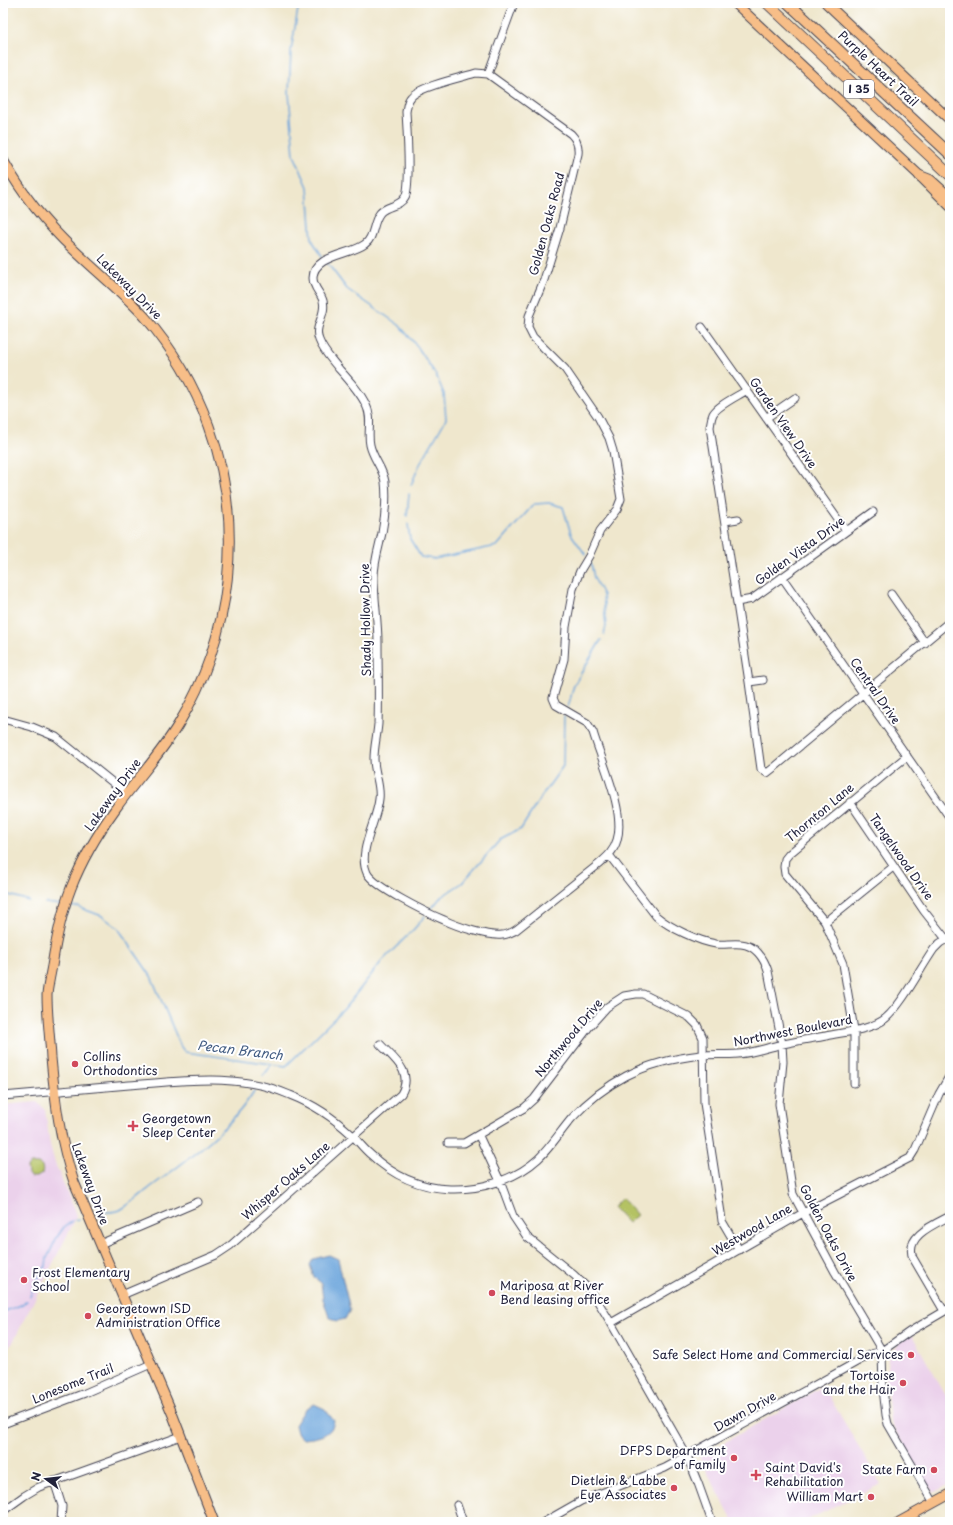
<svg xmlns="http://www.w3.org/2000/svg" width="953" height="1525" viewBox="0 0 953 1525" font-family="'Playpen Sans',sans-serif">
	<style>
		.built { fill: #ebd1eb }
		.green { fill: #b4c264; stroke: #6b7250 }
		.water { fill: #6ca5dc; stroke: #47648c }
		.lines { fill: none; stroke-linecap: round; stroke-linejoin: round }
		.stream { stroke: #6ca5dc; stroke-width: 1.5 }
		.minor-casing { stroke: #414051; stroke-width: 9 }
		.major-casing { stroke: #414051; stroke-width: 11 }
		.highway-casing { stroke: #414051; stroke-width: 12 }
		.minor { stroke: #fff; stroke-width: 7 }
		.major { stroke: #f7be88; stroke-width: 9 }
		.highway { stroke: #f7be88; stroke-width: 10 }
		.poi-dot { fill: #d1495b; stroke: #fff; stroke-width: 1.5 }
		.labels { text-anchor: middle; stroke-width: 4; stroke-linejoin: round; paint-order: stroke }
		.shield { fill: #fff; stroke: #646476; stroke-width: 1 }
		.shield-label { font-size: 11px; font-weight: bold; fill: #22223b }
		.street-label { font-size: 12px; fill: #22223b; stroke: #fff }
		.poi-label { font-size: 12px; fill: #22223b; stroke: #fff; text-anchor: start }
		.water-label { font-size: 13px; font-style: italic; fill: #435d83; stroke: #fff }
	</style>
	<rect width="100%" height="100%" fill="#fff"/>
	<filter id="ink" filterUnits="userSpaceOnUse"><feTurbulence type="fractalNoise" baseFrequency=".025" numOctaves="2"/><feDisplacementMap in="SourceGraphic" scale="8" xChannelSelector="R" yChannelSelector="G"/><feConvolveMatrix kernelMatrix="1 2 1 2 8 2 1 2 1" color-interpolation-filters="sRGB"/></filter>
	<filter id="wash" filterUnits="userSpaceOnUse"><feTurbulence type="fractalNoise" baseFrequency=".012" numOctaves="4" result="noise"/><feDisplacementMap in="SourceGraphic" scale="16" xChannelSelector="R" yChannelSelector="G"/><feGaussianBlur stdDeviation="0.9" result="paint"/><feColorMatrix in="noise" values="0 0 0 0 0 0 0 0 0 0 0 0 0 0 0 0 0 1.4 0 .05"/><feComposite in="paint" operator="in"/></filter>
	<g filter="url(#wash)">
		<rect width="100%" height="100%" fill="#efe7cd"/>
		<path class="built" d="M37,1102L45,1109L50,1145L55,1163L77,1216L12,1344L3,1348V1105Z
			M912,1335L950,1403V1484L933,1493L893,1427L890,1420L886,1378L888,1358L892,1351L900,1342Z
			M823,1386L881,1484L803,1522H734L699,1457Z"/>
		<path class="green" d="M30,1164C38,1163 45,1164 42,1174L37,1177H30L28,1174L27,1167Z
			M622,1198L637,1215L628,1223L613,1207Z"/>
		<path class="water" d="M329,1255L338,1259L350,1310L345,1319L337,1321L329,1317L323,1299L321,1283L314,1277L310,1265L313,1259Z
			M314,1404L325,1409L334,1421C332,1436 316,1438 303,1439L297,1433L295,1425L305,1409Z"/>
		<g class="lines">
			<path class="stream" d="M299,3L291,51L289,93L294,155L308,187L312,240L322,256
				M328,264L347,289L399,325L417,346L436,375L444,394L446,419L419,466L411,485
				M407,516L409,494
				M408,524L410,539L421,557L434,559L497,546L534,504L549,503L563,507L571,534L585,554
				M591,563L594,578L603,595L606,626L604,634
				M568,707L574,685L601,640
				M3,893L29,901
				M45,903L62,905
				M68,906L78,907L102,916L118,928L151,976L181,1047L185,1052L286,1066L344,1009L382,961L414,929L425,916
				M431,909L441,897L462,883L500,840L521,829L541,797L563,766L564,716
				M263,1076L272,1065
				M96,1212C103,1212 113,1213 120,1210C131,1204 142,1194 152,1186C186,1161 232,1128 254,1091
				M76,1220L79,1219
				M30,1296L38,1278L46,1266L47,1258L57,1237L64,1227L73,1221
				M3,1312L21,1305L27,1301"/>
		</g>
	</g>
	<g filter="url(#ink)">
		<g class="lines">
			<defs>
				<path id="minor" d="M476,73L488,74L571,134C577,140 579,146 578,154L560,228L544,280L529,316L528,327L533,337L565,369L598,417L609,438L613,451L621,499L617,509L600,531L589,556L580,571L573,589L566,627L564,659L553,698L556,705L587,723L593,732C601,760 626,812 617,840C614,851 607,857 599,864L516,930C512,932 507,935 502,935C489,937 456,926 444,920C427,913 374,887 367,873C357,852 377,821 379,799C381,785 374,773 374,759C374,747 377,736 378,724C379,697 378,670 378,643C378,621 374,599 374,577C374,562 379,547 382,533C385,517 387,499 385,482C383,468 373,459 370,445C367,432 373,418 366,405C360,392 349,380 339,369C332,360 323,351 319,340C313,326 327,315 323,301C321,293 313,288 313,278C313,255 351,255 365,244C375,237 372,223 380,213C387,205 400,207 405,197C411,187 407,128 406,112C407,106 407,101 411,97C418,87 463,77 476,73Z
					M488,74L514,3
					M702,327L846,531
					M747,390C738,396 718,405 713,414C711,418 711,422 710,427L749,682L761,769L767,773L776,766L949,622
					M766,418L795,398
					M725,521L738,519
					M782,577L950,818
					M891,594L925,643
					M737,602L752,599L873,512
					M749,682L763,680
					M3,719L32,727L56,737L127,794
					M850,802L924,911L946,939L950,941
					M609,855L656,916C670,928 698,941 716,944C724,945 733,943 741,944C755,945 764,958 768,971L782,1044L783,1062L779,1104L793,1194L835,1272L882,1351L883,1389L886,1415L888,1424L934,1503
					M825,922L893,867
					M854,1083V1030L843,964L825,922L785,874L784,867L785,859L789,854L907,756
					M3,1096C45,1092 87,1089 129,1085C184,1081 238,1072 290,1095C313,1104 334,1118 352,1135C358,1141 363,1148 370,1154C392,1175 420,1188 450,1189C481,1190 515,1180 538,1159C551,1147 560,1132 572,1118C587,1102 605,1087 626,1076C649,1064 675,1058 701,1055C714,1054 726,1055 738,1054C752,1053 766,1048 779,1045C795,1041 810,1039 826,1036C844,1032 872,1030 886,1018C903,1003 920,969 934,949L940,943L950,937
					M479,1136L500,1181L513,1216L527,1237L574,1275L592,1292L611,1323L687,1456L698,1483L712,1522
					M448,1143H464L524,1108L534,1099L589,1027L607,1007L624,996L636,994H643L689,1017L697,1025L703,1038L704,1103L721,1213L722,1221L739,1250
					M100,1244L198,1202
					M122,1295L216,1255L231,1245L401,1094C414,1072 394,1059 380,1044
					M944,1311L913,1258C904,1236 935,1224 950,1216
					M611,1323L803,1213L910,1158L915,1150L939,1094L950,1075
					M3,1424L85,1393L151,1364
					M54,1481L62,1506L61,1522
					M457,1505L463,1522
					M3,1511L24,1496L39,1487L181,1436
					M544,1522L581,1501L665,1468L844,1369L871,1354L882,1351L909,1332L950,1308"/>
				<path id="major" d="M735,3L920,176L950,206
					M826,3L950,120
					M3,160C22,194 46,224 74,250C98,273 123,293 145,317C173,349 195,387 209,426C245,524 232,637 178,725C160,755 136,780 116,808C98,833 82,860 71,888C61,914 56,940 52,966C50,976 48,985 47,995C47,1016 50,1037 51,1058C55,1101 60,1142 74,1182L172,1413L214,1522
					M899,1522L950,1494"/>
				<path id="highway" d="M767,3L950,175
					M788,3L950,154
					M920,176L930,180L950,198"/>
			</defs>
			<use href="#minor" class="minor-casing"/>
			<use href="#major" class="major-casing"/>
			<use href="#highway" class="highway-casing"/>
			<use href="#minor" class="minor"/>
			<use href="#major" class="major"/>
			<use href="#highway" class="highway"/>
		</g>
	</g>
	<g class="poi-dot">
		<circle cx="75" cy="1064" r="4"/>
		<path d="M131 1120h4v4h4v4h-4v4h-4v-4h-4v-4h4z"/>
		<circle cx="24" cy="1280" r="4"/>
		<circle cx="492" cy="1293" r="4"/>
		<circle cx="88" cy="1316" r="4"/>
		<circle cx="911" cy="1355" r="4"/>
		<circle cx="903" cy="1383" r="4"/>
		<circle cx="734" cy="1458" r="4"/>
		<circle cx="934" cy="1470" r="4"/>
		<path d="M754 1469h4v4h4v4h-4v4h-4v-4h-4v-4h4z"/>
		<circle cx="674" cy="1488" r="4"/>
		<circle cx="871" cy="1497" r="4"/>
	</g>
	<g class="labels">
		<rect class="shield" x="844" y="80" width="30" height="18" rx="3"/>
		<g class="shield-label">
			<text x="859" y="93">I 35</text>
		</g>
		<g class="street-label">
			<text transform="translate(878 69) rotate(43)" y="4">Purple Heart Trail</text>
			<text transform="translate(547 224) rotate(-75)" y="4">Golden Oaks Road</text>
			<text transform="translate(129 287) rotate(45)" y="4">Lakeway Drive</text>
			<text transform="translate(783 423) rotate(55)" y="4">Garden View Drive</text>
			<text transform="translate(800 551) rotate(-36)" y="4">Golden Vista Drive</text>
			<text transform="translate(366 620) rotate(-91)" y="4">Shady Hollow Drive</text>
			<text transform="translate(875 691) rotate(55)" y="4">Central Drive</text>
			<text transform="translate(113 795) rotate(-54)" y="4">Lakeway Drive</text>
			<text transform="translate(820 813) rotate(-40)" y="4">Thornton Lane</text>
			<text transform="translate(901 857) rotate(55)" y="4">Tangelwood Drive</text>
			<text transform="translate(793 1031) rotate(-11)" y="4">Northwest Boulevard</text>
			<text transform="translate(569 1038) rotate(-50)" y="4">Northwood Drive</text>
			<text transform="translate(286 1181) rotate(-41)" y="4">Whisper Oaks Lane</text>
			<text transform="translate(90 1184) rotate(70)" y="4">Lakeway Drive</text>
			<text transform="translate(752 1230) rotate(-30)" y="4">Westwood Lane</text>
			<text transform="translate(828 1233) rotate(62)" y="4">Golden Oaks Drive</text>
			<text transform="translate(73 1384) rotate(-22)" y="4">Lonesome Trail</text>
			<text transform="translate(745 1412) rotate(-29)" y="4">Dawn Drive</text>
		</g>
		<g class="poi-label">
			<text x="83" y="1061">Collins<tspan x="83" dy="14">Orthodontics</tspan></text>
			<text x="142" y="1123">Georgetown<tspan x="142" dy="14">Sleep Center</tspan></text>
			<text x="32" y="1277">Frost Elementary<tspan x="32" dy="14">School</tspan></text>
			<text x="500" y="1290">Mariposa at River<tspan x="500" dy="14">Bend leasing office</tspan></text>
			<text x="96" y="1313">Georgetown ISD<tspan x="96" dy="14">Administration Office</tspan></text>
			<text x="903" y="1359" text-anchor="end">Safe Select Home and Commercial Services</text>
			<text x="895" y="1380" text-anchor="end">Tortoise<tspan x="895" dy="14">and the Hair</tspan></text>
			<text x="726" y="1455" text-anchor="end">DFPS Department<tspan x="726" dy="14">of Family</tspan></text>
			<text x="765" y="1472">Saint David's<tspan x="765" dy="14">Rehabilitation</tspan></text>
			<text x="926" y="1474" text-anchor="end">State Farm</text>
			<text x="666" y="1485" text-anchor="end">Dietlein &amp; Labbe<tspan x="666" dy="14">Eye Associates</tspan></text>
			<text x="863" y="1501" text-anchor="end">William Mart</text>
		</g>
		<g class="water-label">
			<text transform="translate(240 1050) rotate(7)" y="5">Pecan Branch</text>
		</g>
	</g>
	<rect width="953" height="1525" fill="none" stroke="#fff" stroke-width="16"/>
	<g transform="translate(46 1479) rotate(285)" stroke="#ffffff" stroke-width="3" paint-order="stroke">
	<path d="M0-3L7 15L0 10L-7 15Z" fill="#22223b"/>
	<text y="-6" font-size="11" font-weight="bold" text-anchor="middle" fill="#22223b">N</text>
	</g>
</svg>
